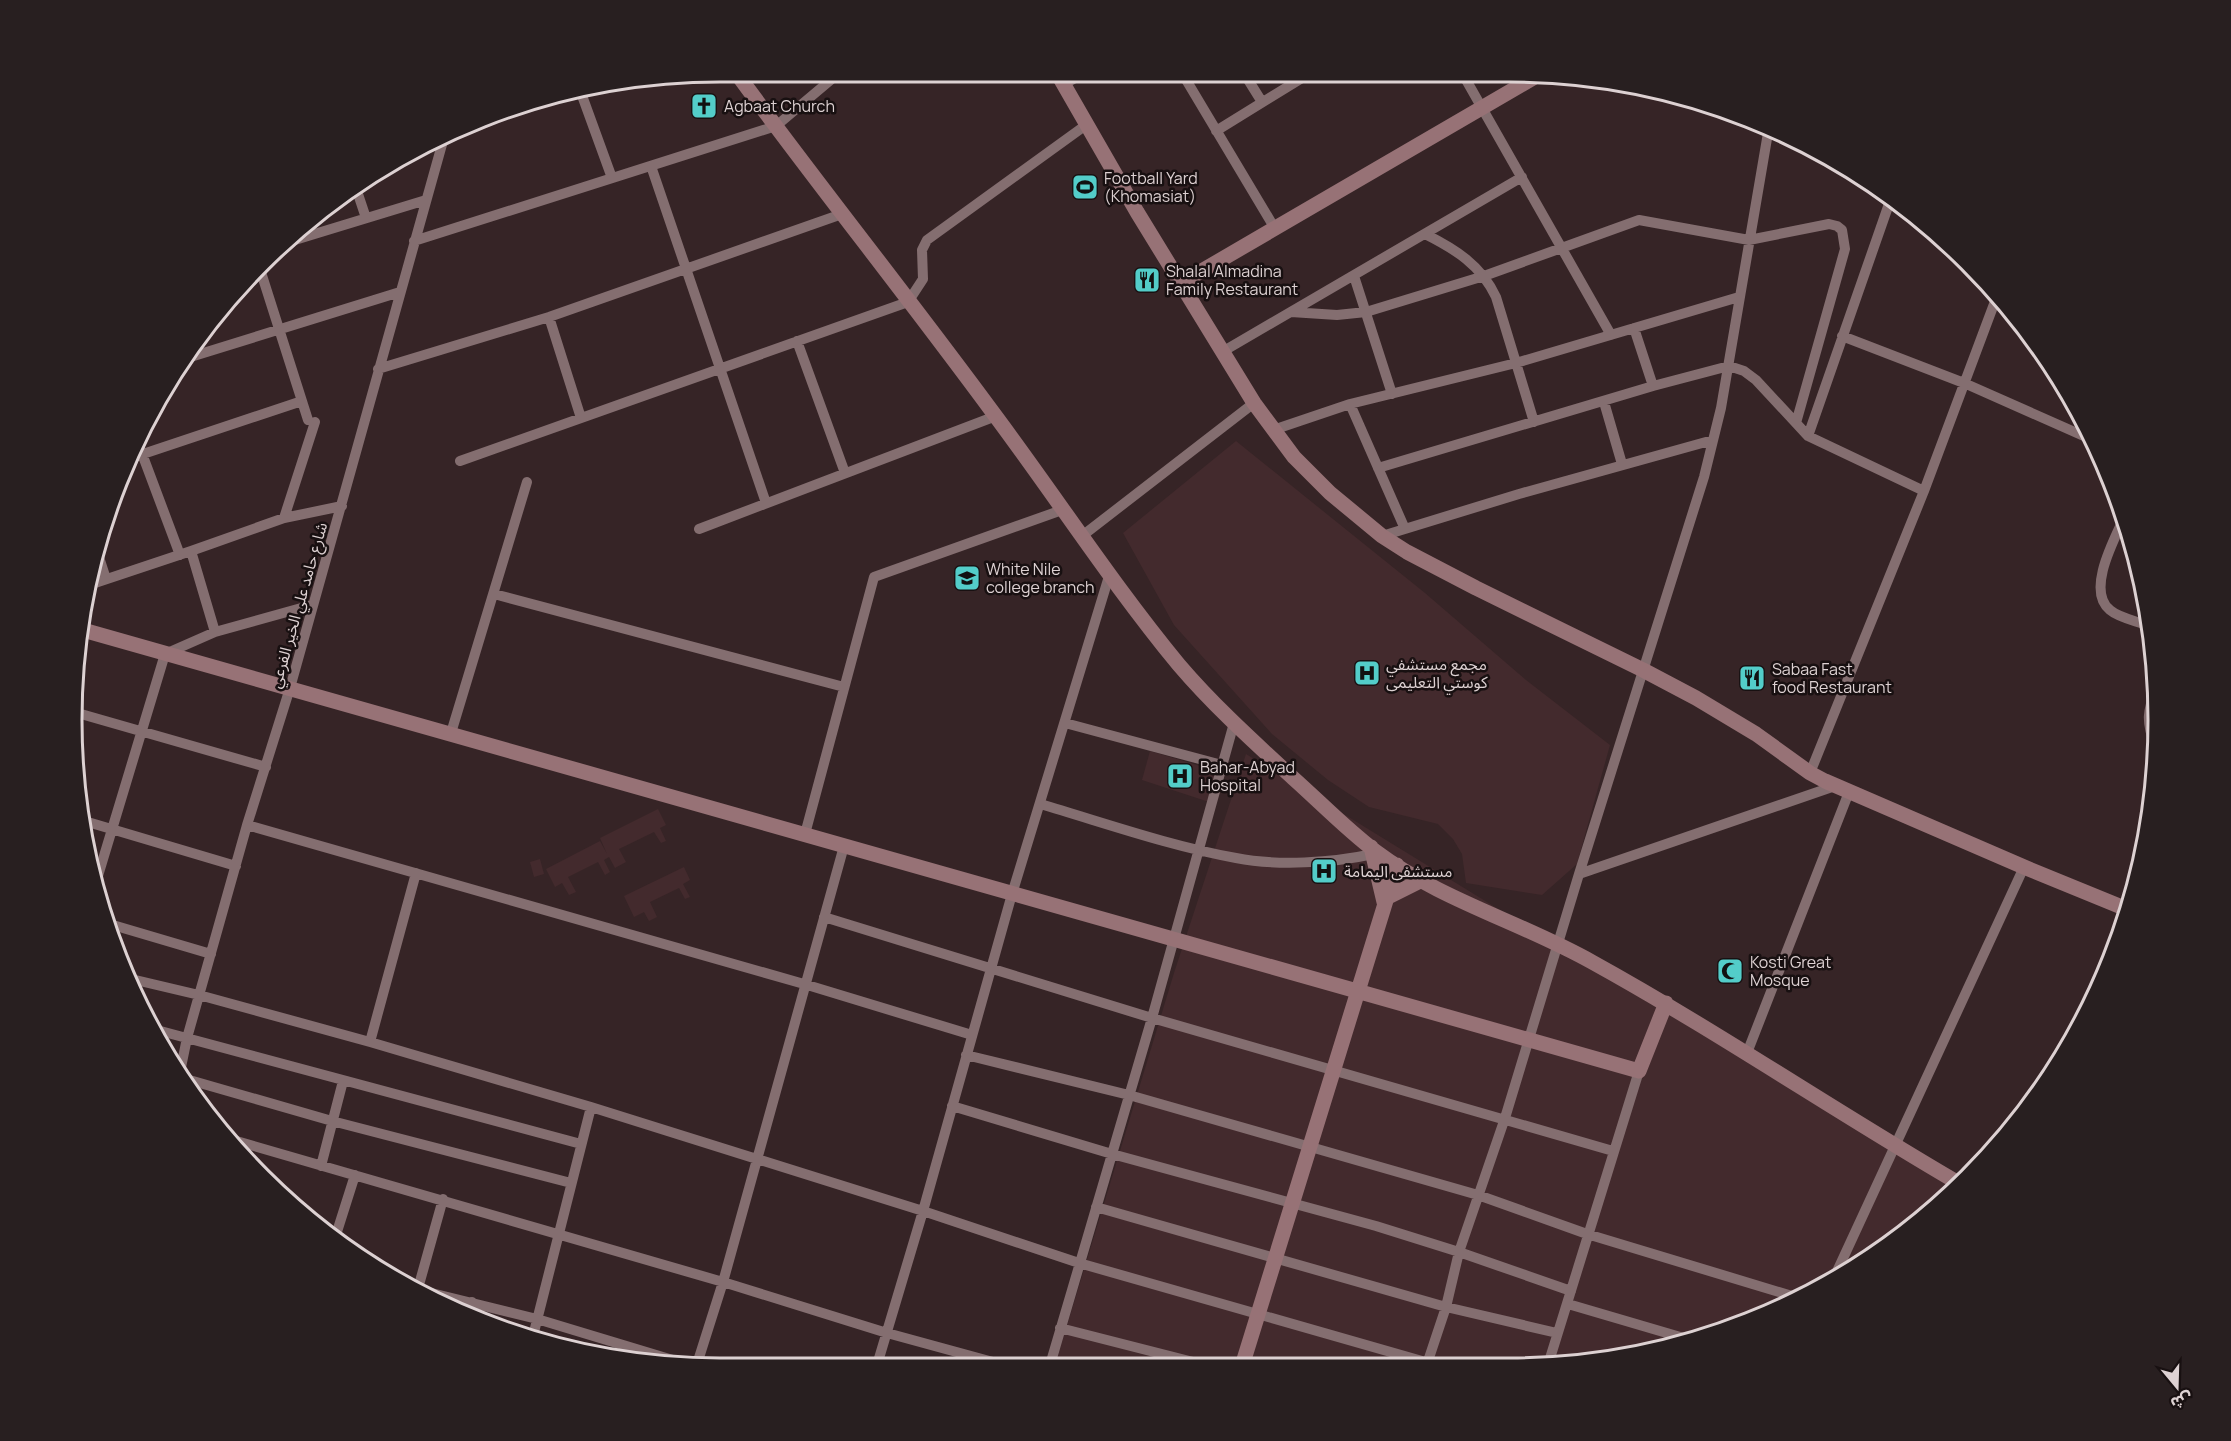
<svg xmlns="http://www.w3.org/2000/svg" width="2231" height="1441" viewBox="0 0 2231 1441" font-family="Manrope,'Noto Sans Arabic',sans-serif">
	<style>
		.built { fill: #432a2d }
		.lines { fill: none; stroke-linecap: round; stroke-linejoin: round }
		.street { stroke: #846e70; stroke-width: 10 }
		.secondary { stroke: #977276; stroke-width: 15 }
		.labels { text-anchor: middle; stroke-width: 5; stroke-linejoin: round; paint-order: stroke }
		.poi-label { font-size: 16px; fill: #ddd1d2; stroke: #181011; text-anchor: start }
		.street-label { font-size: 16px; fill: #ddd1d2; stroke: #181011 }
		.rim { fill: none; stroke: #ddd1d2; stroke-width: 3 }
	</style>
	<rect width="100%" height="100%" fill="#362426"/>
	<path class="built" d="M1236,441L1425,593L1526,680L1610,745L1577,864L1542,895L1466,883L1462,854L1453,839L1438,824L1369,807L1328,780L1272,734L1174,625L1123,533Z
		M1150,751L1217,771L1209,802L1142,780Z
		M1246,754L1905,1159L1955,1188L1906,1235L1798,1302L1678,1347L1553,1368L1055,1365L1174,973Z
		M658,809L666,825L660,828L666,841L661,843L654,832L619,849L626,862L615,868L609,857L604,860L610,872L605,875L598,862L568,877L576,892L569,895L562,883L555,887L546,869L600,841L607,854L600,838Z
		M540,859L544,874L534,877L530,862Z
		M684,867L690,880L683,884L690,897L685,899L679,888L650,902L657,917L649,921L644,912L634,917L624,896Z"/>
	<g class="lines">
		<path class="street" d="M1185,78L1274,227
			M1247,78L1262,102
			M1465,78L1611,335
			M1064,84L1075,78
			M580,90L612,178
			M1216,131L1302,78
			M651,166L766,503
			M355,185L366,218
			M1425,234C1455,249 1481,265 1496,297L1534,422
			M414,241L776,126L833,78
			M285,243L426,200
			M259,266L308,420
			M1354,276L1392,394
			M1291,312L1337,315L1366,312L1484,276L1639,220L1749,240L1829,224L1837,226L1842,230L1845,249L1796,423
			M549,317L581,418
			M1634,328L1653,386
			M1842,336L1964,383L2095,441
			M797,341L845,473
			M1222,352L1522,177
			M184,359L400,292
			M378,369L549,317L842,214
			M1604,402L1622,464
			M1350,404L1405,529
			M1273,430L1350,404L1516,363L1739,297
			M1808,436L1890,201
			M138,443L180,555
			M131,458L302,401
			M460,461L908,302L923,279L922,250L927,240L1086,125
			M1378,468L1653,386L1729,366L1744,371L1756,380L1808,436L1924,491
			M284,518L315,422
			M2124,518C2114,540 2086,591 2110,610C2119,618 2137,621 2149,626
			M699,529L996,416
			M1082,536L1254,403
			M1382,536L1519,494L1713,440
			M191,551L215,632
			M98,554L106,579
			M92,584L191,551L284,518L342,506
			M494,594L844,687
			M74,712L266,767
			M1065,723L1222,765
			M451,733L527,482
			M2155,747C2146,720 2147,712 2157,686
			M1810,773L1924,491L1997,296
			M1040,804C1105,823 1170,846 1236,858C1276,866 1333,863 1373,854
			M81,820L236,866
			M247,825L804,984L972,1035
			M805,834L874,577L1062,510
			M1579,874L1835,786
			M94,889L165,654L215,632L312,605
			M824,917L1152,1018L1613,1151
			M106,923L211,954
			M127,978L199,995L370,1042L591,1107L923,1211L1079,1263L1443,1367
			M153,1029L581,1144
			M370,1042L416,873
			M1747,1053L1849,792
			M966,1055L1129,1095L1478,1195L1587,1234L1802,1299
			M179,1077L187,1038L247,825L290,688L443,141
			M179,1077L332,1121L571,1183
			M952,1106L1112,1154L1376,1226L1459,1252L1571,1291
			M233,1140L723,1282L887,1333L1004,1365
			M321,1166L343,1081
			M1096,1207L1446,1307L1557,1333
			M335,1238L355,1175
			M1833,1280L2024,867
			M403,1286L537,1319L686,1364
			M417,1292L443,1199
			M1568,1304L1694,1341
			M468,1317L472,1302
			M1060,1328L1209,1366
			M533,1336L591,1107
			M697,1364L723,1282L844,846
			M877,1365L923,1211L1012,894L1110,573
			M1050,1365L1152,1018L1234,723
			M1426,1367L1446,1307L1459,1252L1505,1118L1579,874L1704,477L1721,408L1769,127
			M1547,1368L1639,1071"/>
		<path class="secondary" d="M740,78C823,191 911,301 994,414C1056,497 1113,585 1179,665C1214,706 1254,742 1293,778C1320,802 1346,829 1375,851C1440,900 1521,922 1592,962C1717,1031 1836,1112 1960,1184
			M1060,78L1137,212L1254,403L1294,457L1330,493L1382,536L1407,552L1476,588L1643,670L1696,698L1756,734L1810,773L1825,781L2024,867L2129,910
			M1181,283L1533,78
			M83,630L1639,1071L1666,1003
			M1371,847L1384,902
			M1386,898L1422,880
			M1242,1366L1397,865"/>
	</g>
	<defs>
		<symbol id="church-square" viewBox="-11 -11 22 22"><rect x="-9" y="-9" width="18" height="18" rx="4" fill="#53cdc9" stroke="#181011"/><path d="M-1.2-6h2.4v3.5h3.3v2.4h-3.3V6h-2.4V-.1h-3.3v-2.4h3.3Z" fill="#111"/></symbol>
		<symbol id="stadium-square" viewBox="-11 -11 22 22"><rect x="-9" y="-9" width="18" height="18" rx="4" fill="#53cdc9" stroke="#181011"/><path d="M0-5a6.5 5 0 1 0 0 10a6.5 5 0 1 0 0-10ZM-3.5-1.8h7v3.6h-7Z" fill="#111"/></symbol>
		<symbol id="restaurant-square" viewBox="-11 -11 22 22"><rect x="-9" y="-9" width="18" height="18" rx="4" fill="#53cdc9" stroke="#181011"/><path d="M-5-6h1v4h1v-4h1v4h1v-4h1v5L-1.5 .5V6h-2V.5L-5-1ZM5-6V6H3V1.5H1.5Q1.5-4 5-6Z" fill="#111"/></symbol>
		<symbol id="university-square" viewBox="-11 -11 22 22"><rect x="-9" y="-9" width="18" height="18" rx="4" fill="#53cdc9" stroke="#181011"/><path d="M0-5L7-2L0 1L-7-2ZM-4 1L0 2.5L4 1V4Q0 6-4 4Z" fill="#111"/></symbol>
		<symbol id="hospital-square" viewBox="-11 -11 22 22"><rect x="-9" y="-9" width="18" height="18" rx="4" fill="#53cdc9" stroke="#181011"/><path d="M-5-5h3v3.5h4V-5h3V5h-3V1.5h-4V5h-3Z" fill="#111"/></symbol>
		<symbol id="mosque-square" viewBox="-11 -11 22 22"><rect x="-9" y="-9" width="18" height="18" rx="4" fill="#53cdc9" stroke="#181011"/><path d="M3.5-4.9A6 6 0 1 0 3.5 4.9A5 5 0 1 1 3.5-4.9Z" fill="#111"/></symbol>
	</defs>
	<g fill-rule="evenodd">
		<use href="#church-square" x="689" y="91" width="30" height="30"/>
		<use href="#stadium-square" x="1070" y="172" width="30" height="30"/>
		<use href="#restaurant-square" x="1132" y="265" width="30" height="30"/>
		<use href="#university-square" x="952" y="563" width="30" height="30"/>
		<use href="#hospital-square" x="1352" y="658" width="30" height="30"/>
		<use href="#restaurant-square" x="1737" y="663" width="30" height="30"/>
		<use href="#hospital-square" x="1165" y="761" width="30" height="30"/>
		<use href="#hospital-square" x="1309" y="856" width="30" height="30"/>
		<use href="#mosque-square" x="1715" y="956" width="30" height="30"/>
	</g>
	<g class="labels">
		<g class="poi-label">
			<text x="724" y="112">Agbaat Church</text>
			<text x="1104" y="184">Football Yard<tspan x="1104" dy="18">(Khomasiat)</tspan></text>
			<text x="1166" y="277">Shalal Almadina<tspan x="1166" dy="18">Family Restaurant</tspan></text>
			<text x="986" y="575">White Nile<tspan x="986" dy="18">college branch</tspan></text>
			<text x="1386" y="670">مجمع مستشفي<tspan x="1386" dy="18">كوستي التعليمى</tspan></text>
			<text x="1772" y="675">Sabaa Fast<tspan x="1772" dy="18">food Restaurant</tspan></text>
			<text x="1200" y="773">Bahar-Abyad<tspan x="1200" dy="18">Hospital</tspan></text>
			<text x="1344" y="877">مستشفى اليمامة</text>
			<text x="1750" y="968">Kosti Great<tspan x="1750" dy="18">Mosque</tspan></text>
		</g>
		<g class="street-label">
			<text transform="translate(298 605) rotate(-74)" y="6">شارع حامد علي الخير الفرعي</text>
		</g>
	</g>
	<path d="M0 0H2231V1441H0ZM720 82H1510A638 638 0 0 1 2148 720V720A638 638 0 0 1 1510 1358H720A638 638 0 0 1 82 720V720A638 638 0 0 1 720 82Z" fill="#281f20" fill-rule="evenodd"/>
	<path class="rim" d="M720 82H1510A638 638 0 0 1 2148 720V720A638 638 0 0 1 1510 1358H720A638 638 0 0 1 82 720V720A638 638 0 0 1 720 82Z"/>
	<g transform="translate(2177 1387) rotate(161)" stroke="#181011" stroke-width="4.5" paint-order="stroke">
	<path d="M0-4.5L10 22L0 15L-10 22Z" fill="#ddd1d2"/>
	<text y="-9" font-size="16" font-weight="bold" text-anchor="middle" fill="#ddd1d2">ش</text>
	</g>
</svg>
